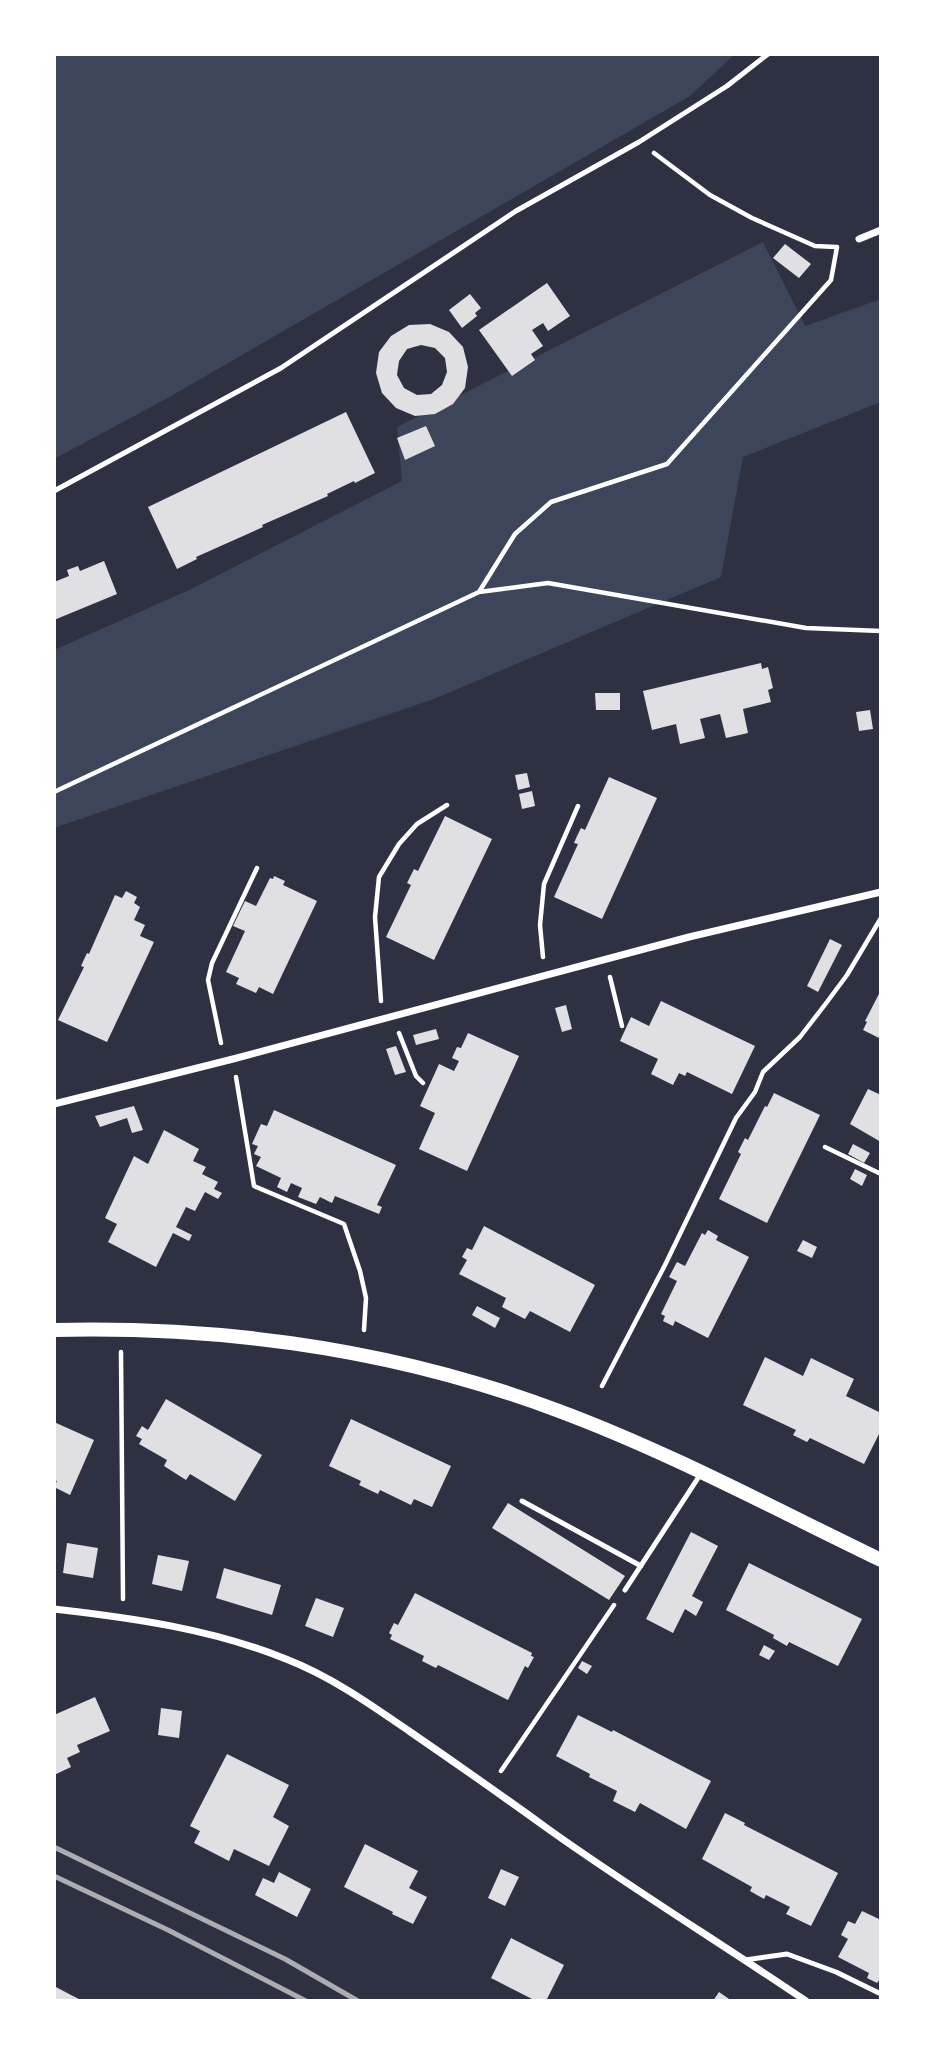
<svg xmlns="http://www.w3.org/2000/svg" width="935" height="2055" viewBox="0 0 935 2055" font-family="Montserrat,sans-serif">
	<style>
		.green { fill: #3c4559 }
		.building { fill: #e0e0e3; fill-rule: evenodd }
		.lines { fill: none; stroke-linecap: round; stroke-linejoin: round }
		.path { stroke: #fff; stroke-width: 4.5 }
		.service { stroke: #fff; stroke-width: 5 }
		.minor { stroke: #fff; stroke-width: 7 }
		.secondary { stroke: #fff; stroke-width: 14 }
		.rail { stroke: #abadb3; stroke-width: 5 }
	</style>
	<rect width="100%" height="100%" fill="#2d3142"/>
	<path class="green" d="M54,54H735L690,96L166,399L54,459Z
		M763,242L805,326L881,299V402L743,457L721,577L434,699L54,828V650L189,590L402,481L397,427Z"/>
	<path class="building" d="M785,244L811,264L799,278L773,258Z
		M547,283L570,316L548,331L543,323L532,330L543,346L531,354L535,360L512,376L479,330Z
		M470,294L481,308L475,313L477,316L462,328L449,310Z
		M430,324L449,332L463,347L468,367L465,388L453,404L435,414L415,416L396,408L382,393L376,373L379,352L391,336L409,325ZM421,345L435,348L445,358L447,372L442,385L431,394L417,395L404,388L397,375L399,361L407,349Z
		M346,412L375,473L355,483L354,481L327,494L328,496L262,525L263,527L196,557L197,559L177,569L148,507Z
		M426,426L435,446L405,460L397,438Z
		M104,561L117,594L54,620V582L69,576L67,570L78,566L80,571Z
		M761,663L762,669L768,667L773,688L768,690L771,702L743,709L748,733L726,738L720,714L700,719L705,738L680,744L676,724L652,730L643,691Z
		M595,693H620V710H596Z
		M870,710L873,729L859,731L856,712Z
		M527,773L530,787L518,790L515,775Z
		M609,777L657,798L602,919L554,897L578,844L574,843L577,836L581,828L585,830Z
		M532,791L535,806L522,809L519,794Z
		M445,816L492,839L434,960L386,937L411,885L407,883L414,869L418,871Z
		M274,876L285,881L283,885L317,901L273,994L259,987L256,993L236,984L239,978L226,972L245,931L233,926L245,901L256,906L270,878L273,879Z
		M126,891L137,897L134,903L140,907L134,920L145,925L140,936L154,942L107,1042L58,1020L84,967L81,966L87,953L89,954L115,895L122,898Z
		M830,939L842,945L818,992L807,986Z
		M881,990V1039L863,1030L867,1022L865,1021Z
		M661,1001L755,1046L732,1094L687,1072L685,1076L679,1073L673,1085L651,1074L658,1059L620,1041L631,1017L649,1026Z
		M566,1005L572,1029L562,1032L555,1008Z
		M436,1029L439,1039L416,1045L413,1035Z
		M468,1033L519,1056L467,1171L419,1149L435,1113L420,1106L439,1064L454,1071L459,1061L452,1058L457,1047L461,1048Z
		M396,1046L406,1072L395,1075L386,1049Z
		M868,1089L881,1095V1142L850,1124Z
		M774,1093L820,1115L767,1223L719,1199L741,1154L738,1152L745,1138L748,1140L765,1106L767,1107Z
		M134,1106L143,1130L132,1133L127,1118L100,1127L95,1116Z
		M274,1110L396,1165L377,1205L382,1207L379,1214L335,1196L332,1203L320,1197L316,1204L298,1197L302,1188L291,1183L287,1192L277,1187L281,1178L256,1166L261,1157L254,1154L258,1146L252,1144L261,1124L267,1126Z
		M164,1130L199,1149L193,1161L206,1167L202,1174L218,1182L214,1189L222,1193L218,1199L205,1192L195,1211L186,1207L176,1227L192,1235L189,1241L173,1233L156,1267L108,1242L117,1224L105,1218L134,1156L148,1164Z
		M853,1144L870,1153L864,1163L848,1154Z
		M855,1169L867,1175L862,1186L850,1179Z
		M484,1226L595,1285L570,1332L530,1311L525,1319L502,1307L506,1298L459,1274L467,1260L462,1257L467,1248L472,1250Z
		M708,1230L718,1236L716,1240L749,1257L708,1338L675,1321L673,1326L663,1321L665,1316L661,1314L677,1281L669,1277L677,1262L685,1266L702,1233L705,1235Z
		M803,1240L817,1247L812,1258L797,1251Z
		M477,1306L500,1318L495,1328L472,1315Z
		M765,1357L803,1376L811,1358L854,1379L846,1396L881,1413V1430L864,1464L810,1438L807,1442L793,1435L796,1430L743,1405Z
		M166,1399L262,1455L235,1501L190,1474L186,1480L164,1466L167,1460L139,1444L142,1439L136,1436L142,1426L148,1430Z
		M351,1419L451,1466L432,1507L414,1499L411,1505L380,1490L378,1494L359,1485L361,1481L329,1466Z
		M54,1422L94,1440L70,1495L54,1487L57,1481L54,1480Z
		M508,1503L625,1576L609,1600L492,1528Z
		M691,1532L718,1546L692,1596L703,1602L696,1616L685,1609L673,1633L646,1619Z
		M67,1543L98,1548L93,1578L63,1573Z
		M158,1555L189,1561L182,1591L152,1584Z
		M749,1563L862,1619L838,1666L789,1642L787,1646L773,1638L774,1635L726,1610Z
		M224,1568L281,1585L272,1615L216,1598Z
		M415,1593L532,1653L531,1656L534,1657L528,1668L525,1666L508,1700L438,1665L436,1668L422,1661L424,1656L390,1639L392,1635L389,1633L394,1623L398,1625Z
		M316,1598L344,1608L333,1637L305,1626Z
		M764,1645L775,1651L769,1660L759,1655Z
		M582,1661L592,1666L587,1674L578,1668Z
		M95,1697L110,1731L77,1745L80,1752L67,1758L71,1767L54,1775V1715Z
		M161,1708L182,1711L179,1738L158,1735Z
		M578,1715L612,1732L613,1730L711,1781L686,1829L640,1803L635,1812L613,1801L617,1791L589,1777L590,1774L556,1756Z
		M227,1754L289,1785L273,1817L289,1826L269,1866L234,1849L229,1861L194,1843L200,1831L190,1826Z
		M725,1813L745,1823L744,1825L838,1873L811,1926L786,1914L790,1907L766,1895L764,1899L750,1891L752,1887L702,1859Z
		M365,1844L418,1871L409,1888L427,1897L413,1924L392,1914L393,1912L344,1887Z
		M501,1869L519,1877L505,1906L488,1898Z
		M279,1872L311,1889L297,1917L255,1895L263,1878L274,1883Z
		M862,1911L881,1920V1978L877,1983L867,1978L869,1973L838,1957L848,1939L841,1935L848,1921L855,1924Z
		M511,1938L564,1965L546,2001H536L491,1978Z
		M54,1986L71,1995L83,2001H54Z
		M719,1992L732,2001H713Z"/>
	<g class="lines">
		<path class="path" d="M654,153L710,195L752,218L815,246L836,247
			M479,592L515,534L551,502L667,464L831,280L837,247
			M54,792L479,592L548,583L806,628L881,631
			M543,957L540,925L544,884L578,806
			M610,977L622,1026
			M381,1001L375,917L379,877L399,844L417,824L447,805
			M399,1033L416,1076L423,1083
			M221,1043L208,980L212,963L257,868
			M236,1077L254,1186L344,1224L360,1271L366,1298L364,1330
			M825,1147L881,1174
			M121,1352L123,1599
			M602,1386L665,1265L736,1118L755,1092L763,1072L800,1037L827,1002L847,975L881,918
			M501,1771L614,1605"/>
		<path class="service" d="M54,491L281,368L516,211L639,142L727,86L768,54
			M522,1501L641,1566
			M625,1590L700,1475
			M745,1960L787,1954L836,1972L881,1994"/>
		<path class="minor" d="M859,239L881,230
			M54,1104L233,1059L689,937L881,892
			M54,1609C133,1618 212,1629 286,1659C330,1676 370,1704 409,1731C457,1764 504,1797 551,1831C634,1890 722,1944 806,2001"/>
		<path class="secondary" d="M54,1330C225,1326 398,1350 559,1411C669,1452 775,1509 881,1560"/>
		<path class="rail" d="M54,1847L285,1959L358,2001
			M54,1876L168,1930L306,2001"/>
	</g>
	<rect width="935" height="2055" fill="none" stroke="#ffffff" stroke-width="112"/>
</svg>
